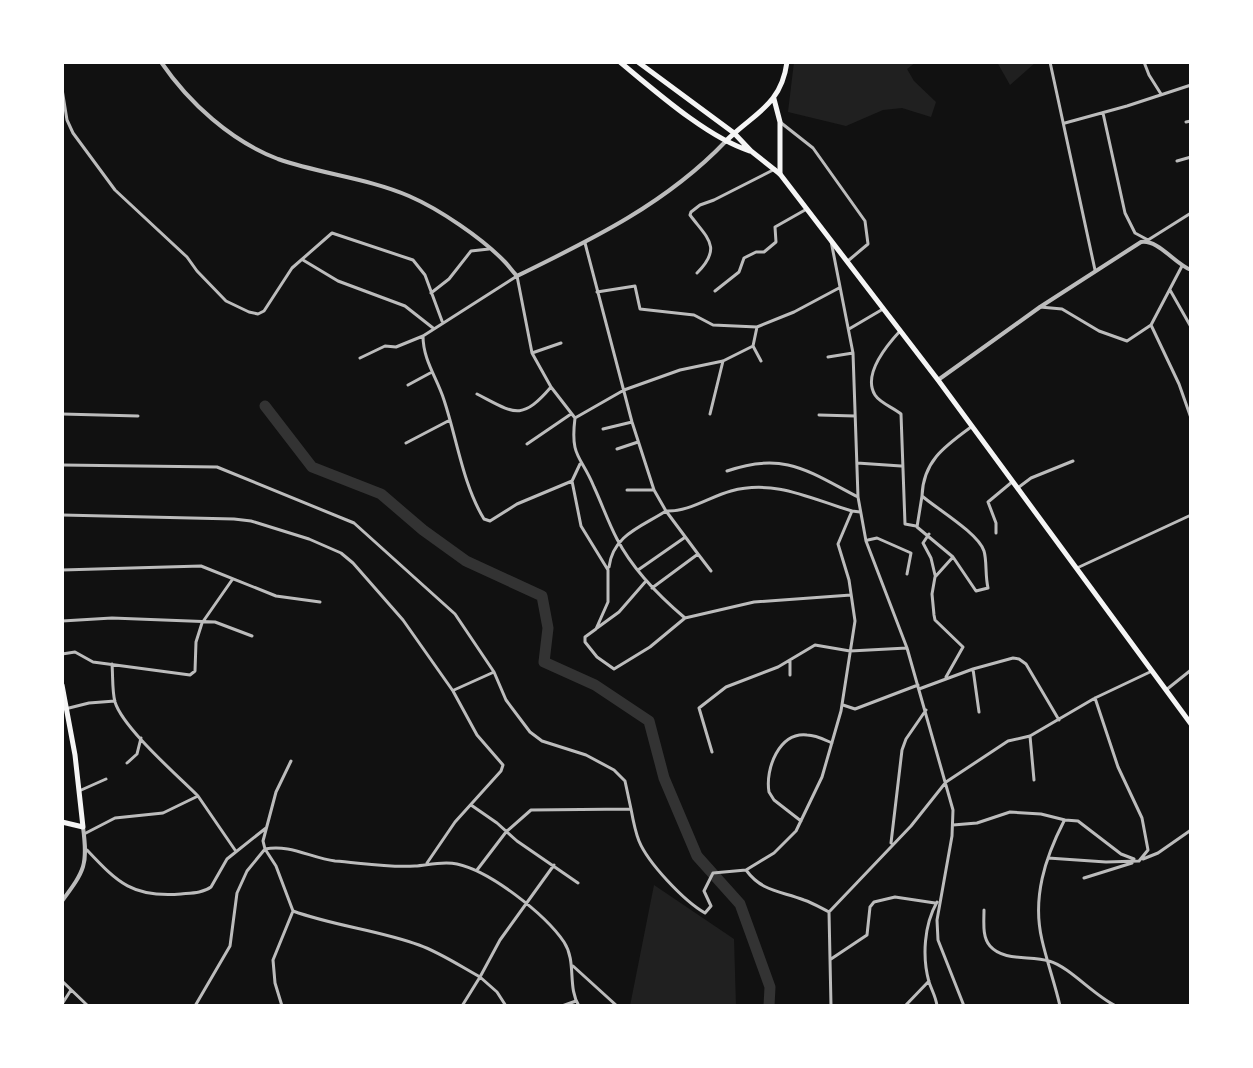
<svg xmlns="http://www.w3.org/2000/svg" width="1253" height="1068" viewBox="0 0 1253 1068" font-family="'Golos Text',sans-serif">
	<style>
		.green { fill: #202020 }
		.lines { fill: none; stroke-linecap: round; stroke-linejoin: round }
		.river { stroke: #333; stroke-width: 11 }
		.minor { stroke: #bcbcbc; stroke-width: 3 }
		.tertiary { stroke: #bcbcbc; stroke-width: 4 }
		.secondary { stroke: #f5f5f5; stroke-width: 5 }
		.primary { stroke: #f5f5f5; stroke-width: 5 }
	</style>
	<rect width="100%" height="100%" fill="#111"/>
	<path class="green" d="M794,62H916L907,69L914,81L936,102L931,117L902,108L883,110L846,126L788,112Z
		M997,62H1036L1010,85Z
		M654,885L734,939L736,1006H630Z"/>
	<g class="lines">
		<path class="river" d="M265,406L312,467L381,494L423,530L466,561L542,596L548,628L544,662L595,685L649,721L664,778L697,856L740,904L770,987L769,1006"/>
		<path class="minor" d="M1050,62L1095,270
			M1144,62L1149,75L1161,94
			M62,89L67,120L73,133L115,190L187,257L197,271L226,301L249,312L258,314L264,311L292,268L332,233L413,260L425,275L442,321
			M1103,113L1125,213L1135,233L1148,240L1191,213
			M780,122L813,148L865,221L868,244L849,260
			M1186,122L1191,121
			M1065,123L1127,106L1191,85
			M1177,161L1191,157
			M831,241L853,353L858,497L866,541L907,648L953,810L952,836L937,920L938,940L964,1006
			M585,243L632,422L654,490L666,511C689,512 709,497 731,491C775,479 811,499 852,511
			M303,260L338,281L405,306L433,328
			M697,273C723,247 707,238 690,215L691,212L700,205L714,200L775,169
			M1170,290L1191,327
			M715,291L739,272L744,258L756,252H764L776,242L775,227L805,210
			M597,292L635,286L640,309L694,315L713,325L757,327
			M431,293L449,279L471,251L489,249
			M1040,307L1062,309L1099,331L1127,341L1151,325L1182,266
			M1151,325L1179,384L1191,418
			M849,329L883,309
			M900,331C888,344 862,374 875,395C880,403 894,408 901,414L905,524L916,526
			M423,336C423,360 437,378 444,400C457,439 463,485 484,519L490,521L517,504L572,481L580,464
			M753,346L761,361
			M532,353L561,343
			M828,357L853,353
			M360,358L385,346L396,347L423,336L517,276L532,353L551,387L575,418C570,458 581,455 594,487C602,504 608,522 617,539C633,570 659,596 685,618L754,602L851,595
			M408,385L432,372
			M477,394C514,413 521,422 551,387
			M62,414L138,416
			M710,414L723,361
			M819,415L855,416
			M575,418L624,390L680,370L723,361L753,346L757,327L794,312L839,288
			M603,429L632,422
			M406,443L450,420
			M527,444L571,414
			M617,449L638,442
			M857,463L901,466
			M62,465L217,467L354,523L455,614L494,672L506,700L530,732L542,741L586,755L614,770L625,781L631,809L531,810L506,832L477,870
			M727,471C784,451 808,471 858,497
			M572,481L581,526L608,570V602L596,629L585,637V642L597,657L614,669L650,647L685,618
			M1019,487L1031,478L1073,461
			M627,490H654
			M922,496L917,527L953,557L976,591L988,588C985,575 987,561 984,551C978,533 937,509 922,496C923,461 945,446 971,427
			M62,515L234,519L251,521L309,539L341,553L353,563L403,620L453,691L477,735L503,765L501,771L455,822L427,863
			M996,533V523L988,502L1012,482
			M929,534L923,543L931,558L935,575
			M868,540L877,538L911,553L907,574
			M698,554L711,571
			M609,567C613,535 641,527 666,511L698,554L652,588
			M1077,568L1191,515
			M62,570L201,566L276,596L320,602
			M638,570L684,538
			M62,621L112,618L215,622L252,636
			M597,628L619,612L646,581
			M62,654L75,652L93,662L190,675L195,671L196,642L202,623L232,580
			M790,661V675
			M112,664C113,676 112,691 115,702C123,728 177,775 198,796
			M973,669L979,712
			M946,677L963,647L935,620L934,615L932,594L935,577L953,557
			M919,689L973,669L1013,658L1019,659L1026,664L1059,720
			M454,690L494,672
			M1166,690L1191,670
			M843,705L855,709L918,685
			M65,709L89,703L115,701
			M1030,736L1034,780
			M712,752L699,708L726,687L778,667L815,645L850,651L907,648
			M291,761L276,792L263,841L265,849L276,866L293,911C334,926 378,930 419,945C441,953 460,966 480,977L462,1006
			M127,763L137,754L141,738
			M79,791L106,779
			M471,805L497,823L517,841L578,883
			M631,809C633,820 635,831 639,841C648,863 684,901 705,913L711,906L704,891L713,873L746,870L774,853L796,831L822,777L841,711L855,621L849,580L838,544L852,511L860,512
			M801,821L774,800L769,792C765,769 779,732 807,735C816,735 825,740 832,743
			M953,825L977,823L1010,812L1041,814L1065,820L1078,821L1121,854L1134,859
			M84,834L115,818L163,813L198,796L235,850
			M891,843L902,750L906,739L926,710
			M87,850C118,883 133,898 181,894C191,893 203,893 211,887L227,859L266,828
			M1048,858L1106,862L1139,861L1148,850L1142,818L1118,767L1095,698
			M1143,859L1158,853L1191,830
			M746,870C762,892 781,891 804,900C813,903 821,908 829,912L911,826L946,782L1008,741L1030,736L1095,698L1152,671
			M1084,878L1132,863
			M937,902C924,925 922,957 929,982C932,991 936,997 937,1006
			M984,910C984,922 982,937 990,946C1004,962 1031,955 1049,961C1070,967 1093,995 1116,1006
			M829,912L831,1006
			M831,959L867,935L870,907L874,902L895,897L935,903
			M573,966L617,1006
			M62,981L88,1006
			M62,1004L71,990
			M195,1006L230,946L237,893L247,871L265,849C290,844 311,858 335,861C361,863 389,868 415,866C428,865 443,861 457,864C490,871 545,914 564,942C577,962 567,987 579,1006
			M282,1006L275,983L273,960L293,911
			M506,1006L497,992L480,977L500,940L554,865
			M562,1006L576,1001
			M905,1006L929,981
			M1060,1006C1055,984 1047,962 1042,940C1032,898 1045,858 1064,821"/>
		<path class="tertiary" d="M161,62C189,103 231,141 278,159C321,174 367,178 409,196C439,209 482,238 505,262C509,266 512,271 517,276C593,239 667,203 726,141
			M938,380L1040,307L1141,242C1158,239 1175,264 1191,270
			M62,901C85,870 88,865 83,827"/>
		<path class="secondary" d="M774,99L780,122V174
			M726,141C754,113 781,106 787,62
			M62,685L75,755L83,827L62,822"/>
		<path class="primary" d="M620,62C655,91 708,138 750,151
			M638,62L734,133L751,151L780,174L938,380L1191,724"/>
	</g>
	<rect width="1253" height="1068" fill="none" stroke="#ffffff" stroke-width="128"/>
</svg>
